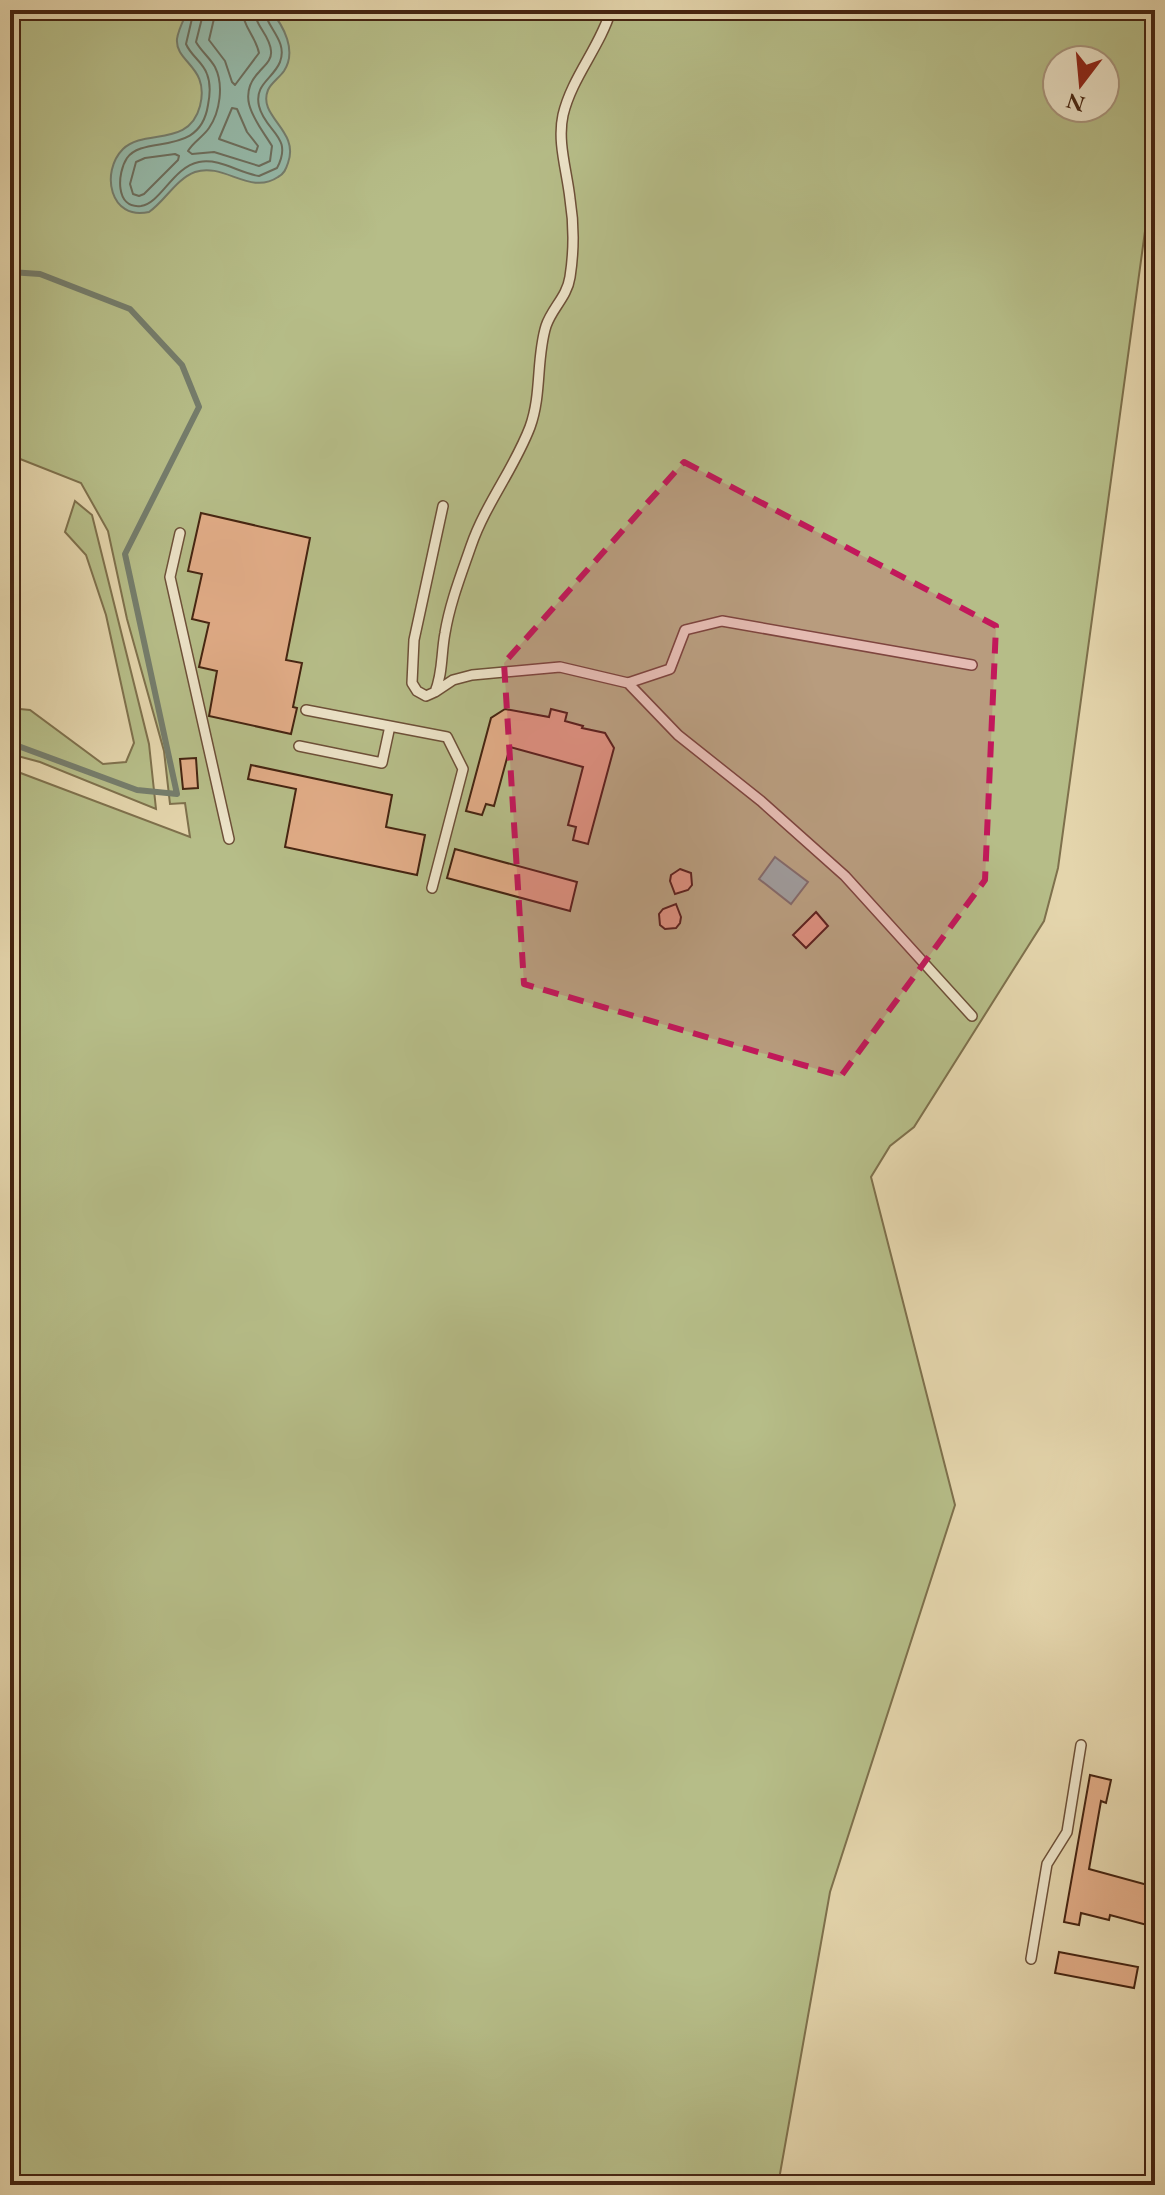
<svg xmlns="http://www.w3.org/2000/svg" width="1165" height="2195" viewBox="0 0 1165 2195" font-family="'EB Garamond',serif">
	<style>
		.green { fill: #b6bd88; stroke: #7e704c; stroke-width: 2; fill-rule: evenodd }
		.water { fill: #95b9a9; stroke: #757d6c; stroke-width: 2 }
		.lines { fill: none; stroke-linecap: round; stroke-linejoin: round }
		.shore { stroke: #6d6e5d; stroke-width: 2 }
		.stream { stroke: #757d6c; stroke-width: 6 }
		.building { fill: #e1ac87; stroke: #452411; stroke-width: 2 }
		.service-casing { stroke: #6d5038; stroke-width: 12 }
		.service { stroke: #ede4c9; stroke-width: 9 }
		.marked { fill: #c2185b; fill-opacity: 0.2; stroke: #c2185b; stroke-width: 6; stroke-dasharray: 16 10; stroke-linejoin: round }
	</style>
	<rect width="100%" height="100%" fill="#e4d5ac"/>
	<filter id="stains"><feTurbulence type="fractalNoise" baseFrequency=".0025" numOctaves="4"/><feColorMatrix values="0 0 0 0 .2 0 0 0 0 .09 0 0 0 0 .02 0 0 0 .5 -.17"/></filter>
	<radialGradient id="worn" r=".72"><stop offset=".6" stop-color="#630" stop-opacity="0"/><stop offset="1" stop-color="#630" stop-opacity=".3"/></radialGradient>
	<path class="green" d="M10,10H1155V158L1058,868L1044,921L914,1127L890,1146L871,1177L955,1505L830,1892L778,2185H41L10,2179V769L190,837L185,803L170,804L164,751L127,619L108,531L81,483L10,455ZM1057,60H1105V108H1057Z
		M75,501L92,515L149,744L156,809L40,762L10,754V708L30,710L103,764L126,762L134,743L106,615L86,555L65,532Z"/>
	<path class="water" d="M188,10H270C284,26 297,51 284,71C279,78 271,83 268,90C257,117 300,130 288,163C286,169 284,174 278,177C250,196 224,162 195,172C176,179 165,201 149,212C110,221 100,172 123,149C145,128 189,148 200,106C210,66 175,63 177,39C178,30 184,19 188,10Z
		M775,857L808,882L791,904L759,879Z"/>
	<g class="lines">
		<path class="shore" d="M194,10L186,44C191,56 203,62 207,74C211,84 210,95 208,105C200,158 144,134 127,158C117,173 115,209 141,206C161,203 173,167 199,162C220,158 239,173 259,176L277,168C294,136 265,132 259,106C254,84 273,79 280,62C288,41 267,28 264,10
			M204,10L196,42C201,51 210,58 215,67C224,85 220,112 209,128C203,137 193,142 188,151L192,154L214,152L259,166L270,161L272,146C258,123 234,98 259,72C265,65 272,60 271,51C270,35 255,26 254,10
			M216,10L209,40L225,61L232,82L235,85L259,53C256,37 243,27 242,10
			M232,108L237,109L247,132L258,146L256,152L219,139Z
			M175,154L179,156L178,160L144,194L139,196L133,194L130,184L136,162L145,158Z"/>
		<path class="stream" d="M10,272L40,274L130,309L182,365L199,407L125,554L177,794L137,790L10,743"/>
	</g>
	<path class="building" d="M201,513L310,538L286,660L302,663L293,707L297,708L291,734L209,716L217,671L199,667L209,623L192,619L202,574L188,571Z
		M505,709L549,717L551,709L567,713L565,721L583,726L582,728L605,733L614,748L588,844L573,840L576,827L568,825L583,767L510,747L494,806L486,804L482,815L466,811L491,718Z
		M196,758L198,788L183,789L180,759Z
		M251,765L392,795L386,827L425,835L417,875L285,847L296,789L248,779Z
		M455,849L577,882L570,911L447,878Z
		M680,869L691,873L692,885L688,890L675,894L670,881L671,875Z
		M676,904L681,917L680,923L676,928L665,929L660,925L659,914L663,909Z
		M816,912L828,926L806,948L793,935Z
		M1090,1775L1111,1780L1106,1803L1101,1801L1089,1869L1155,1887V1914L1149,1913L1147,1925L1110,1915L1109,1920L1081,1913L1079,1925L1064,1922Z
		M1059,1952L1138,1967L1134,1988L1055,1973Z"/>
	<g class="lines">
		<defs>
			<path id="service" d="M443,506L414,640L412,683L417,691L426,696L435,692C443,673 441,654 445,633C450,603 461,575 471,546C486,503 514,469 530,427C542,394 536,358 546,326C552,308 567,297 570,277C574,251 574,224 570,199C567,171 557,142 563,115C572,77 600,47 611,10
				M180,533L170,577L229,839
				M628,683L670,669L685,630L722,621L972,665
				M435,692L453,680L472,675L560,667L628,683L678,735L761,801L845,876L972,1016
				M306,710L447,737L463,769L432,888
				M299,746L382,763L390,726
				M1031,1959L1047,1864L1067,1832L1081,1745"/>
		</defs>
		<use href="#service" class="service-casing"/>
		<use href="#service" class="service"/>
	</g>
	<path class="marked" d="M684,462L996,626L985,880L841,1076L524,984L504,663Z"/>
	<rect width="1165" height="2195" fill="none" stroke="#e4d5ac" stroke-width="40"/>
	<rect x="12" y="12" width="1141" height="2171" fill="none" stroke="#452411" stroke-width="4"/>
	<rect x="20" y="20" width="1125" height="2155" fill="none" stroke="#452411" stroke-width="2"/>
	<g transform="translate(1081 84) rotate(196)"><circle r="38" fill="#ede4c9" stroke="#aa977f" stroke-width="2"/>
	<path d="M0-6L14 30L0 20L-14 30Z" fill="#8f2418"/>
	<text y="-12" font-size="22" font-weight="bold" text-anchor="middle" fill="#452411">N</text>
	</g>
	<rect width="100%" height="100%" filter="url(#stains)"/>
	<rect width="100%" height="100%" fill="url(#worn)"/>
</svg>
